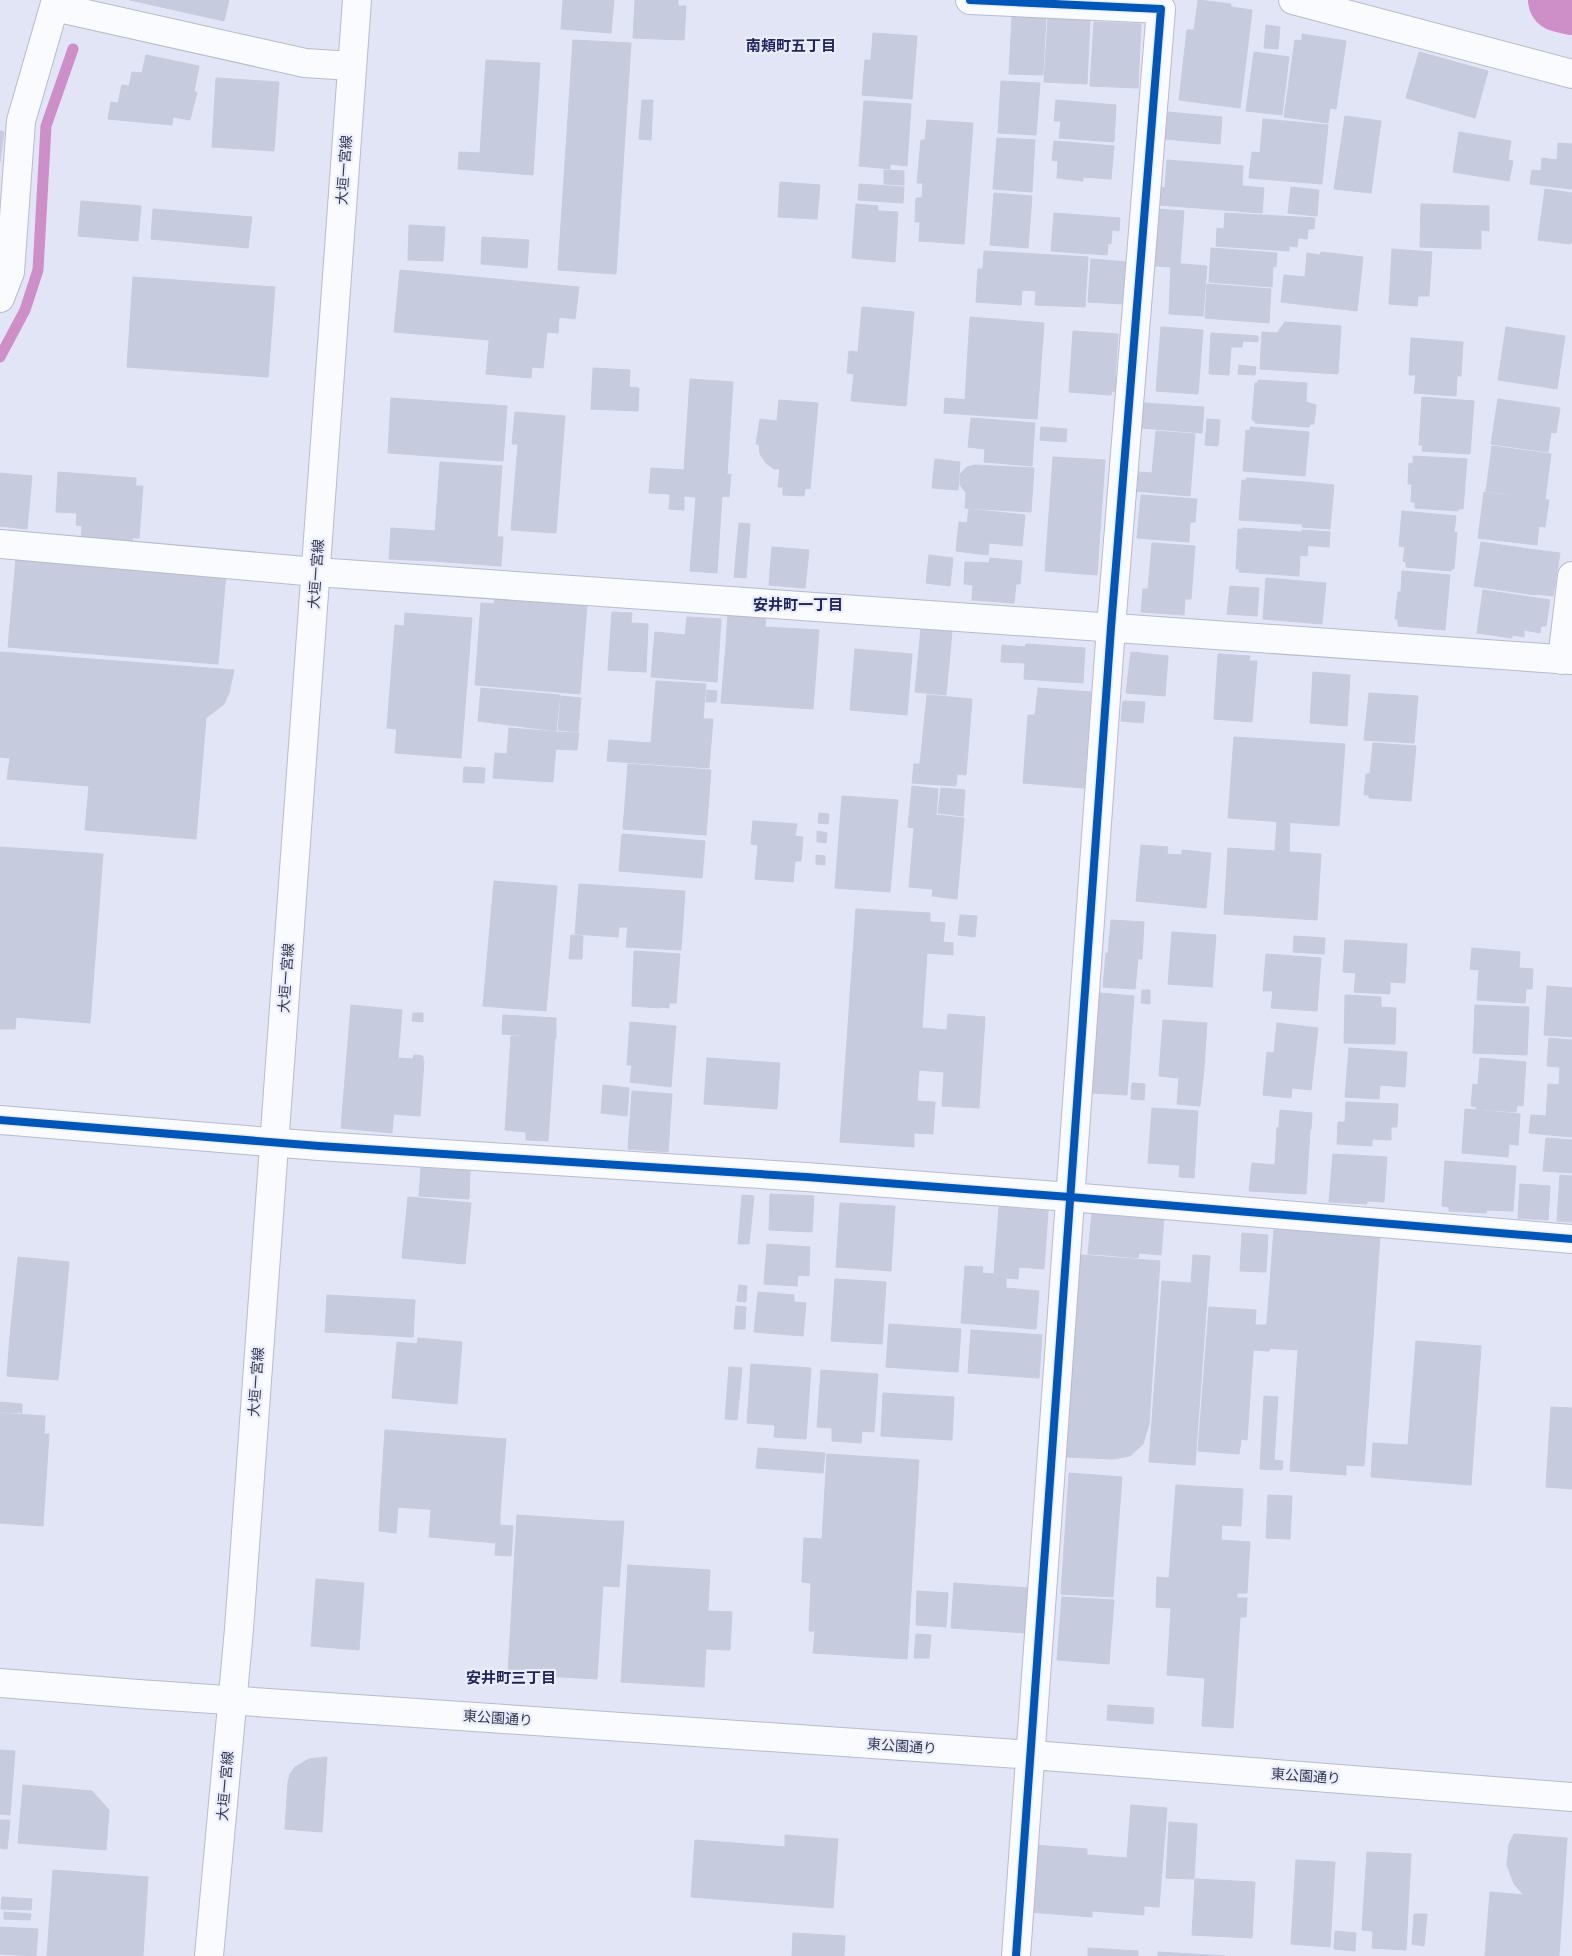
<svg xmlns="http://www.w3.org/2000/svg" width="1572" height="1956" viewBox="0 0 1572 1956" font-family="Georgia,'Noto Sans JP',serif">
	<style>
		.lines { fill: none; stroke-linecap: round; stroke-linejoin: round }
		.stream { stroke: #ce8ec7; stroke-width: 11 }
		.river { stroke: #ce8ec7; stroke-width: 64 }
		.building { fill: #c7cbde; stroke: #c7cbe0 }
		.minor-casing { stroke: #b6bbce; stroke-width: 30 }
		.major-casing { stroke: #b6bbce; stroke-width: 30 }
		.minor { stroke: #fafbfe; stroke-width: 28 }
		.major { stroke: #fafbfe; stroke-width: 28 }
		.cycleway-casing { stroke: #eaeefc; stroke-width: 11 }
		.cycleway { stroke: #0057b8; stroke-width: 8 }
		.labels { text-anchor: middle; stroke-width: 4.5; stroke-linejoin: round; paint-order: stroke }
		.street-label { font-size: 14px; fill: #303551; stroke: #eaeefc }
		.neighbourhood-label { font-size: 15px; font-weight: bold; fill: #222660; stroke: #eaeefc }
	</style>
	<rect width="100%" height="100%" fill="#e1e5f5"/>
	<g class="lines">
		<path class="stream" d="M0,357L25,310L38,270L46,126L73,49"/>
		<path class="river" d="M1560,0L1572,3"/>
	</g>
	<path class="building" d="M130,0H229L224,21Z
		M563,0H614L611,33L561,29Z
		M635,0H678V6H686L684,40L633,38Z
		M1198,0L1231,4L1228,34L1249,36L1240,108L1179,100L1187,30H1194Z
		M1231,7L1252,10L1249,36L1228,34Z
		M1012,16L1046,17L1043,75L1009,74Z
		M1048,18L1090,20L1087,84L1044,82Z
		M1094,22L1141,24L1138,88L1090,86Z
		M1266,25L1280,27L1278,49L1264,48Z
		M873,33L917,36L912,99L862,95L865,60H871Z
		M1302,34L1346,41L1336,109L1330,108L1328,123L1284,117L1295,40L1302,41Z
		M573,40L631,43L616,274L558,270Z
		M1254,52L1289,57L1282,115L1246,111Z
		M1419,52L1488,71L1475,118L1406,98Z
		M146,55L199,66L194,92H197L190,120L173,117L172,125L108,119L111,102L118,103L122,85L129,86L132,72L142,73Z
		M486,60L540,63L533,175L458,169L459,152L480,153Z
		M216,78L279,82L274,151L212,147Z
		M1001,81L1040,83L1036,135L998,133Z
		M642,100H653L651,140L639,139Z
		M1056,100L1116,105L1114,142L1059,138L1061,121H1054Z
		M864,101L911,104L907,166L890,164V169L859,166Z
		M1168,112L1222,117L1220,144L1165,139Z
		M1345,116L1381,121L1371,193L1334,189Z
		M1263,119L1328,125L1322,184L1249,178L1252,152L1260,153Z
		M927,120L973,123L964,244L919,241L920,222H915L916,198H922L923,183H917L921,140H925Z
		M0,131L4,132L0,162Z
		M1459,132L1511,141L1508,160L1513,161L1509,181L1453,172Z
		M997,138L1035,140L1032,192L993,189Z
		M1054,141L1114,146L1111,179L1083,177V181L1057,178L1058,161L1052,160Z
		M1558,143L1572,144V189L1530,184L1532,170L1541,171L1542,158L1557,160Z
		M1167,160L1243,166L1242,186L1264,188L1262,213L1159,205L1160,187L1165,188Z
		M884,170L904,171V185L884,184Z
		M780,182L820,185L817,219L778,217Z
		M859,184L904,187L903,203L858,200Z
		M1291,187L1319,190L1317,216L1288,213Z
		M1545,189L1572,193V241L1570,244L1538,240Z
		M994,193L1032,196L1028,248L990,245Z
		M81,201L141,206L138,241L78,236Z
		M856,204L878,206V211L898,212L895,262L852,258Z
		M1421,204L1489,206V231L1481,230V249L1420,247Z
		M153,209L252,217L248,248L151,239Z
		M1157,209L1184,211L1180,264L1171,263L1172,267L1154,266Z
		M1054,213L1120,218L1119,231L1112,230L1111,244L1108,243L1107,255L1051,251Z
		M1225,213L1315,218L1314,229H1308L1307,239L1298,238L1297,247L1289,246V251L1216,246L1217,228L1224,229Z
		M409,225L445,227L443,261L408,260Z
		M482,237L529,240L527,268L481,264Z
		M1211,248L1277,253L1276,267L1273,266L1272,287L1209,282Z
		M1392,249L1432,252L1429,296H1418L1417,306L1389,304Z
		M984,251L1088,257L1085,307L1035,305L1036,291L1022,290L1021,305L976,302L978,269H983Z
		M1321,252L1363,257L1357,311L1281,302L1284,275L1305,277L1307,253L1320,255Z
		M1091,259L1127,262L1124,304L1088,302Z
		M1171,263L1207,266L1203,316L1169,314Z
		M400,270L495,279L489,340L394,332Z
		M133,277L275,287L268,377L127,367Z
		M495,279L579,287L575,319L559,317L558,333L547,332L543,368L532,367L531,378L486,374Z
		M1207,284L1271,289L1269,323L1205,318Z
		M862,307L914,312L906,406L851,401L854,374L847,373L849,351L858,352Z
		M970,317L1044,323L1037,419L989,416V402L965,400Z
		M1285,322L1341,326L1338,374L1260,369L1262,332L1277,333Z
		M1161,327L1203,330L1198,394L1156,391Z
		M1506,327L1565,336L1557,389L1498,380Z
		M1073,331L1118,334L1115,377H1121L1119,392L1112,391L1111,395L1069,392Z
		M1211,333L1258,336V342L1243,341L1242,347H1231L1229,375L1209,374Z
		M1411,338L1463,342L1461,376H1457L1456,396L1414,393L1416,375H1409Z
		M1239,365L1256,367L1255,375L1238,374Z
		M593,368L630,370L629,387L639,388L638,411L591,409Z
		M690,379L733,382L727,475L731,474L729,497L722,496L717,573L690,571L696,497L684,496V510L669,509L670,494L649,493L651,468L684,470Z
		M1258,380L1307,383L1306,402L1316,405L1314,424H1310L1309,427L1255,423V421L1252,420L1255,383H1258Z
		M1422,397L1474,401L1470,454L1422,451L1423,445H1419Z
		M391,398L507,406L503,461L388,453Z
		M945,398L989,402V416L944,413Z
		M1498,399L1560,408L1556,433L1551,432L1548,452L1491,444Z
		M779,400L818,403L810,489L805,488L804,496L783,495V487H778L780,469H774L766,463L760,454L759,444H756L760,419L777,421Z
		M1144,403L1204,407L1202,433L1142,428Z
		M515,412L565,416L556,533L511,530L518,444H512Z
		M971,418L1035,423L1032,466L984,462L985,449L968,447Z
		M1207,419L1220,420L1218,446L1205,445Z
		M1041,427L1067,429L1066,442L1040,440Z
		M1250,427L1309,432L1305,476L1243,471L1246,430L1250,431Z
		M1156,431L1195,434L1190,496L1136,491L1138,472L1152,473Z
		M1492,446L1551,454L1545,499L1486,491Z
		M1413,456L1467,459L1463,509H1458V511L1415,508V502H1411L1412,484H1408L1409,463L1413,464Z
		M1053,457L1105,460L1097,575L1045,571Z
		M935,459L960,462L958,490L932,488Z
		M440,462L502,466L497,537H503L501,566L433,561Z
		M975,465L1034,468L1031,512L965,508L966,493L960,485V474L967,467Z
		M58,472L136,478L132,545L81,541L82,526L76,525L77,513L56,512Z
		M0,473L32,476L27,529L0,526Z
		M1246,478L1305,482L1302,524L1239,520L1242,480L1246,481Z
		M1305,482L1334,485L1330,529L1302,527Z
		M136,486H143L139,538H132Z
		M1484,492L1549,500L1545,527L1539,526L1537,545L1478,538Z
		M1141,495L1197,499L1195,522H1190L1189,542L1137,538Z
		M969,509L1025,515L1022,546L989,543L988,555L956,551L959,522L967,523Z
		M1402,511L1456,516L1454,533L1457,532L1454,569H1451V571L1406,567V562L1403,561L1405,547L1399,546Z
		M739,523L750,524L746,578L734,577Z
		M391,528L435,531L433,561L389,559Z
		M1242,528L1302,532L1301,545H1308L1307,556L1300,555L1299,576L1239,572L1240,569H1236L1238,529L1243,530Z
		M1302,530L1330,532L1329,547L1301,545Z
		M1481,542L1536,550L1534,568H1539L1535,595L1474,586Z
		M1152,543L1195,546L1191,599H1185L1184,615L1141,612L1143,589H1148Z
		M772,547L809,550L805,588L769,585Z
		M1536,550L1560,553L1553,596L1535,594L1539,568H1534Z
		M929,555L953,558L950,586L926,583Z
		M990,558L1022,561L1020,584H1016L1014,603L972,600L973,585L964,584L965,562L989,563Z
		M16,559L226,573L218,664L8,647Z
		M1402,571L1450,575L1445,630L1398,626V619H1395L1398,592H1401Z
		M1266,578L1326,583L1322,624L1263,619Z
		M1230,586L1259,588L1257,616L1227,614Z
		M1483,590L1550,600L1546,626H1541L1540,633L1524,630V637L1512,635V638L1477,633Z
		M495,598L587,605L580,694L475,685L481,603L494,604Z
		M612,612L632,613L631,623L648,624L646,672L608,670Z
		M728,612L766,615L763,649L726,645Z
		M405,613L472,618L461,758L395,753Z
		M687,617L721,619L717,682L651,677L655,632L685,635Z
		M395,625L404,626L397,729L387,728Z
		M765,627L819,630L813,709L721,703L726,645L763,649Z
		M921,628L952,631L950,653L919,650Z
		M1026,644L1085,648L1083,683L1024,679L1025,663L1001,662L1002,645L1025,647Z
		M855,649L912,654L907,715L850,710Z
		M919,650L950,653L946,695L915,692Z
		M0,652L234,670L229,693L224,704L206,718L196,839L85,830L89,786L7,779L10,758L0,757Z
		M1131,652L1168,656L1165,696L1126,693Z
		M1218,654L1250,656L1249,661H1257L1252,722L1214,719Z
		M1313,672L1350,675L1347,726L1310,723Z
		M656,681L706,684L703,719H713L709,768L607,761L609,740L651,743Z
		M481,688L560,695L556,731L478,721Z
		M1038,688L1091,692L1084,788L1023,783L1028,715H1035Z
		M707,690L717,691L716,702H706Z
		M1369,693L1418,696L1414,743L1364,740Z
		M927,695L972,699L966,775L957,774L956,786L912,783L914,764H920Z
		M561,696L581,698L578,732L558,730Z
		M1123,701L1145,702L1143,723L1121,721Z
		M509,728L557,732L553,782L493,778L495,753L507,754Z
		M557,732L579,733L577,750L556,749Z
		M1234,737L1345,744L1339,826L1228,818Z
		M1373,743L1416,746L1411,801L1369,798V795H1364L1366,774H1370Z
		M628,764L711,770L706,835L623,829Z
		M464,767L485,768L484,783L463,782Z
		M912,786L938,789L936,815L964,818L957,899L932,896L933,889L909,887L914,828L908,827Z
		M941,788L965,790L963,816L938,813Z
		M842,796L898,800L890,892L835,888Z
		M819,813L829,814L828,824L818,823Z
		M753,821L797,824L795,836L803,837L801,861H795L793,882L755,879L758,845L751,844Z
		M1277,821L1290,822L1289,852L1275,851Z
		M817,831L827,833L826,843L817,842Z
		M622,834L705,841L702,878L619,871Z
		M1141,845L1168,847L1167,854L1182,855V850L1211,853L1206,908L1136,901Z
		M0,847L103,854L90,1023L0,1016Z
		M1228,848L1321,854L1317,920L1224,914Z
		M816,855L825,856V865L816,864Z
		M494,881L557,886L546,1011L483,1006Z
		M579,884L685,891L681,950L626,947L628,927H619L618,937L575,934Z
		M856,909L930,913V922L945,923L943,942L953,943V955L927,953L922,1028L947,1030L945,1055L920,1054L917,1101L935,1102L933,1134L914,1133V1147L840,1142Z
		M960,915L977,916L975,937L958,935Z
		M1111,920L1144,922L1142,959H1138L1135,989L1103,987L1106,953L1108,954Z
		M1172,932L1216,935L1212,987L1168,984Z
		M571,935L583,936L582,959H569Z
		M1294,936L1325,938L1324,954L1293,952Z
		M1345,940L1407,944L1405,983L1390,982V994L1354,992L1356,973L1343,972Z
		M1472,948L1520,952L1519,968L1533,969L1532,989H1526L1525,1003L1477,1000L1479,970L1470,969Z
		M634,951L680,954L676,1003H669V1008L660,1007V1008L632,1006Z
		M1266,954L1321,958L1317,1011L1271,1008L1273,991H1263Z
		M1547,986L1572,988V1037L1544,1035Z
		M1142,990H1150V1004L1141,1003Z
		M1099,993L1134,996L1127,1095L1093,1093Z
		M1345,995L1381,997V1007L1396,1008L1395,1044L1344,1043Z
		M351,1005L402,1010L392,1133L341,1128Z
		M1475,1005L1529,1007L1527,1055L1473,1053Z
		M413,1013H423V1022L412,1021Z
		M948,1014L985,1017L979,1108L942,1106L944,1072L919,1070L920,1054L945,1055Z
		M503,1015L556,1018V1038L502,1034Z
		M0,1016L16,1017L15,1029H0Z
		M1163,1020L1207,1023L1204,1068L1187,1067V1079L1159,1076Z
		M630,1022L676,1026L671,1087L630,1082L632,1065H627Z
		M1277,1023L1318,1028L1311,1090L1292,1088L1291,1098L1263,1095L1267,1052L1274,1053Z
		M511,1036L555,1038L548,1141L526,1140V1132L505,1130Z
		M1549,1038L1572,1040V1137L1529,1133L1531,1115L1546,1116L1548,1084L1559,1085L1560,1067L1547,1066Z
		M1349,1048L1407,1052L1405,1087L1380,1085L1379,1099L1345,1097Z
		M414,1055L423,1056V1060H424L422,1090L396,1088L398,1058L413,1059Z
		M707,1058L780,1063L777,1109L704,1104Z
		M1480,1058L1526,1062L1523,1106L1517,1105L1516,1112L1476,1109L1477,1107L1471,1106L1473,1084L1478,1085Z
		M1187,1067L1204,1068L1200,1106L1177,1104L1179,1078L1187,1079Z
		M1132,1083L1145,1084L1144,1100L1131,1099Z
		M603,1085L629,1088L627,1116L601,1113Z
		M396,1088L422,1090L420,1116L394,1114Z
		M632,1091L672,1094L668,1152L628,1149Z
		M1346,1102L1398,1104L1397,1127H1391V1140L1372,1139V1146L1337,1144L1338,1122H1345Z
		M1152,1108L1198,1111L1194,1178L1179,1177L1180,1165L1148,1163Z
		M1465,1109L1520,1114L1518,1145L1509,1144L1508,1157L1462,1153Z
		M1280,1110L1312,1113L1311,1129L1279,1126Z
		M1277,1127L1310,1129L1306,1194L1249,1191L1252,1163L1275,1165Z
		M1546,1138L1572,1140V1173L1543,1171Z
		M1333,1154L1387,1157L1384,1202L1367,1201V1204L1329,1202Z
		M1445,1161L1516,1166L1513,1211L1487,1210L1486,1213L1449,1211V1207L1442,1206Z
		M421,1168L470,1171L469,1199L419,1196Z
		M1560,1175L1572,1176V1222L1557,1221Z
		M1520,1184L1550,1186L1548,1220L1518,1218Z
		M770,1194L814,1196L812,1232L769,1230Z
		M742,1195L754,1196L749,1244H738Z
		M408,1197L471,1203L465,1264L402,1258Z
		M840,1203L895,1206L891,1271L836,1267Z
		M999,1207L1048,1211L1044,1269L1019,1267L1018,1279L1006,1278V1288L1039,1291L1036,1329L961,1323L965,1266L983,1267L982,1273L994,1274Z
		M1092,1213L1110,1214L1106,1255L1088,1254Z
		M1110,1214L1164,1218L1161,1255L1139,1253L1138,1258L1106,1255Z
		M1274,1229L1380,1237L1364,1466L1346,1465V1475L1290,1471L1298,1350L1265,1348Z
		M1242,1233L1268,1235L1266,1272L1240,1271Z
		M767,1244L810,1247L809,1276L798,1275L797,1286L764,1284Z
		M1080,1255L1160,1261L1149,1424L1143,1444L1130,1456L1113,1459L1066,1457Z
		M1193,1255L1210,1256L1195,1465L1149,1462L1162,1281L1191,1283Z
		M18,1257L69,1262L62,1341L10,1336Z
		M835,1279L886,1282L882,1344L831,1341Z
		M739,1285L747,1286L746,1302L737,1301Z
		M758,1292L794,1295V1302L806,1303L803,1336L754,1332Z
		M327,1295L415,1300L413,1337L325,1332Z
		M736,1306L746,1307L745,1329H734Z
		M1209,1307L1256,1310L1247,1440L1241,1439L1239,1454L1198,1451Z
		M889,1324L961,1329L958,1372L886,1367Z
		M1255,1325H1267L1265,1348H1270L1269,1351L1253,1350Z
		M971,1330L1042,1335L1039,1378L968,1373Z
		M10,1336L62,1341L58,1380L7,1376Z
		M418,1338L462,1342L457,1404L392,1398L397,1342L417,1344Z
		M1416,1341L1481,1346L1471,1485L1371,1477L1373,1443L1408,1445Z
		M751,1364L811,1368L806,1439L774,1437L775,1425L747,1423Z
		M729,1367L742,1368L737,1420L725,1419Z
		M821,1370L878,1374L874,1432L862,1431L861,1443L832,1441V1428L817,1427Z
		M883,1393L954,1397L952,1440L881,1436Z
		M1264,1396L1278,1397L1274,1460L1283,1461L1282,1470L1260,1469Z
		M0,1402L22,1404V1413L0,1412Z
		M1551,1407L1572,1408V1489L1546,1487Z
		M0,1413L45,1416L44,1434H49L43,1526L0,1523Z
		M385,1430L506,1439L500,1514L380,1506Z
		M758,1448L825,1453L823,1473L756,1468Z
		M827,1454L919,1460L907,1659L813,1653L815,1631H809L811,1583L802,1582L804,1538L822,1539Z
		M1069,1473L1122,1477L1113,1597L1061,1594Z
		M1176,1485L1243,1489L1241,1526L1222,1525L1221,1540L1250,1542L1247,1593H1237V1598H1247L1246,1617H1240L1233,1728L1202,1726L1205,1678L1167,1675L1171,1608L1156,1607L1157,1577L1169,1578Z
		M1268,1495L1292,1496L1290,1539L1266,1538Z
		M380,1506H398L396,1533L379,1531Z
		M431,1509L500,1514V1525L513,1526L511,1556L495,1555L496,1543L429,1537Z
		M517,1515L607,1521L597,1679L508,1674Z
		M607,1521H624L619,1587L603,1586Z
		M628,1565L710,1570L704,1687L621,1682Z
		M316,1579L364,1583L359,1650L311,1646Z
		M954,1583L1030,1588L1027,1633L951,1628Z
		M917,1591L948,1593L946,1627L916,1625Z
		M1062,1597L1114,1600L1109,1664L1057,1660Z
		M708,1611L732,1612L730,1650L706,1649Z
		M916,1634L931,1635L929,1658H914Z
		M1108,1705L1154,1708L1153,1724L1107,1720Z
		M0,1750L15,1751L10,1815L0,1814Z
		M327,1757L322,1832L285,1829L288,1782L290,1774L295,1767L309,1759Z
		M23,1785L92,1791L109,1810L106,1850L18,1843Z
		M1131,1805L1167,1808L1159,1907L1144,1906V1915L1092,1911V1917L1029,1912L1034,1845L1087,1849V1855L1127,1858Z
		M0,1820H10L7,1849L0,1848Z
		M1169,1822L1197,1824L1194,1879L1166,1878Z
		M1514,1834L1567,1838L1559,1956H1485L1490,1892L1524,1895L1514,1884L1507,1865L1509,1844Z
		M785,1835L838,1839L833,1908L691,1897L695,1840L785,1847Z
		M1367,1852L1411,1854L1406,1950L1372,1948L1373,1931L1362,1930Z
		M1296,1860L1335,1862L1330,1947L1291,1944Z
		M53,1870L148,1877L143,1956H47Z
		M1195,1879L1255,1882L1252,1938L1192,1935Z
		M2,1897L32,1899L31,1910L1,1909Z
		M4,1912L31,1914L30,1920L4,1919Z
		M1414,1914H1427L1424,1946L1412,1944Z
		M0,1927L38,1929L36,1956L0,1954Z
		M1335,1931L1356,1933L1355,1951L1334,1949Z
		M793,1933L845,1936L844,1956H792Z
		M1088,1948L1138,1951V1956H1088Z
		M1158,1952L1225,1956H1158Z"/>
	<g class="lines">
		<defs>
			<path id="minor" d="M970,0L1161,9L1111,627L1016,1956
				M1293,0L1572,74
				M55,7L305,63L352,66
				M0,298L10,272L21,121L56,0
				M0,544L316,572L1572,660
				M1562,660L1572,576
				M0,1120L319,1146L806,1177L1070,1197L1572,1239
				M0,1683L138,1694L1032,1755L1572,1797"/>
			<path id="major" d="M209,1956L239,1629L357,0"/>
		</defs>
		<use href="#minor" class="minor-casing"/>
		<use href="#major" class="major-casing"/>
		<use href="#minor" class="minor"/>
		<use href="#major" class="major"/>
		<defs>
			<path id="cycleway" d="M970,0L1161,9L1111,627L1016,1956
				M0,1120L319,1146L806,1177L1070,1197L1572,1239"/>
		</defs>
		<use href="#cycleway" class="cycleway-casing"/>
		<use href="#cycleway" class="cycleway"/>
	</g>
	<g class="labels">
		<g class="street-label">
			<text transform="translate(344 170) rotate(-86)" y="5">大垣一宮線</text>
			<text transform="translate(316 574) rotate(-86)" y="5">大垣一宮線</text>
			<text transform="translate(286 978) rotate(-86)" y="5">大垣一宮線</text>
			<text transform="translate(256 1382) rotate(-86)" y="5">大垣一宮線</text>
			<text transform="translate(498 1718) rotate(4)" y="5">東公園通り</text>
			<text transform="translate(902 1746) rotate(4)" y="5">東公園通り</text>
			<text transform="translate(1306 1776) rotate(4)" y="5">東公園通り</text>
			<text transform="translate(225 1786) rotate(-85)" y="5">大垣一宮線</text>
		</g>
		<g class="neighbourhood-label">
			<text x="791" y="51">南頬町五丁目</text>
			<text x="798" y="610">安井町一丁目</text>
			<text x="511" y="1683">安井町三丁目</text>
		</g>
	</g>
</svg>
